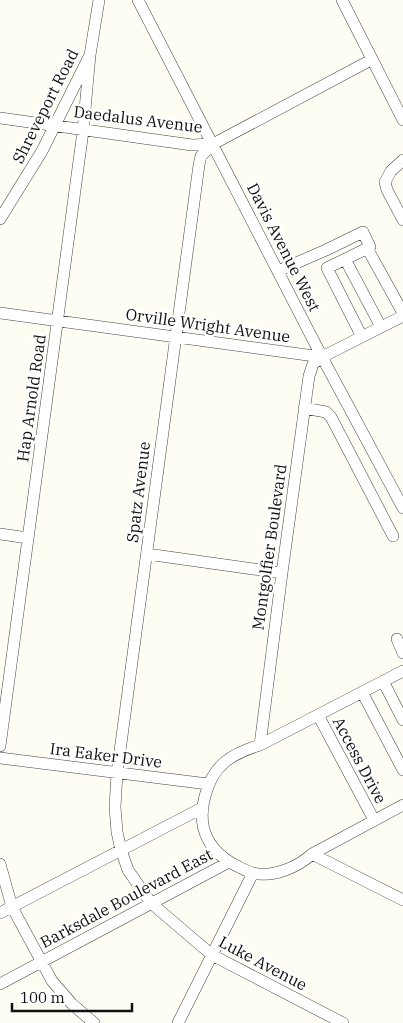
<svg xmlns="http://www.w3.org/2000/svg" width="403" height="1023" viewBox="0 0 403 1023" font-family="'IBM Plex Serif',serif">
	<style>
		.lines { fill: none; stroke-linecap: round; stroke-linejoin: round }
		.minor-casing { stroke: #434343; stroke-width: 12 }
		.minor { stroke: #fff; stroke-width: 11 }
		.labels { text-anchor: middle; stroke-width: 5; stroke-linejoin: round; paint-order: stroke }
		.street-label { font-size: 16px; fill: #101010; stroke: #fff }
	</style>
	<rect width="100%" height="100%" fill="#fefdf4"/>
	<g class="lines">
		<defs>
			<path id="minor" d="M138,0L322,357L403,508
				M342,0L403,120
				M0,118L192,145L213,144L371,60
				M213,144L201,156L199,165L117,773L115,807L117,832L121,850L128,870L151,903L212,955L343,1023
				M403,160L391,171L385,182L387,190L403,220
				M0,219L42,151L90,55L99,0
				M367,248L403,313
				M345,259L381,327
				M278,271L326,250L363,232L370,247L327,268L362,337
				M0,313L322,357L403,316
				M304,408L326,412L331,417L393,536
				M0,534L28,538
				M147,554L282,573
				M397,639L403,653
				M403,671L260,745C231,754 213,765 205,796C196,828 209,853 239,867C243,869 248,872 253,873C273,878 298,867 312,854L403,805
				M383,681L403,720
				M362,692L403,770
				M318,715L374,820
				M260,745L282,573L309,376L313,364L322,357
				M0,746L83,131L90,55
				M0,758L208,784
				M312,854L403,900
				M0,864L12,907L52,981L72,1004L94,1023
				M0,913L202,808
				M0,984L229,862
				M178,1023L253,873"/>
		</defs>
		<use href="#minor" class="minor-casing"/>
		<use href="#minor" class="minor"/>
	</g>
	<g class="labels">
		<g class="street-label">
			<text transform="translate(45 106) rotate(-63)" y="6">Shreveport Road</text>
			<text transform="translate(138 119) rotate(7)" y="6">Daedalus Avenue</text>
			<text transform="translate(284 247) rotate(63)" y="6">Davis Avenue West</text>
			<text transform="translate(208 325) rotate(8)" y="6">Orville Wright Avenue</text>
			<text transform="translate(31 398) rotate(-82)" y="6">Hap Arnold Road</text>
			<text transform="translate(138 492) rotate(-83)" y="6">Spatz Avenue</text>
			<text transform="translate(269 547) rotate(-82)" y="6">Montgolfier Boulevard</text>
			<text transform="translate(106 755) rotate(7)" y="6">Ira Eaker Drive</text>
			<text transform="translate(360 760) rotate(62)" y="6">Access Drive</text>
			<text transform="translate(126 898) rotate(-28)" y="6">Barksdale Boulevard East</text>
			<text transform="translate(263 963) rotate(28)" y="6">Luke Avenue</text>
		</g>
	</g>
	<path d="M12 1003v8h120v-8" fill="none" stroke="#101010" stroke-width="2.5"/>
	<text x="20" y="1003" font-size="15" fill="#101010" stroke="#ffffff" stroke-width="4" paint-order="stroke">100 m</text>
</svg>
